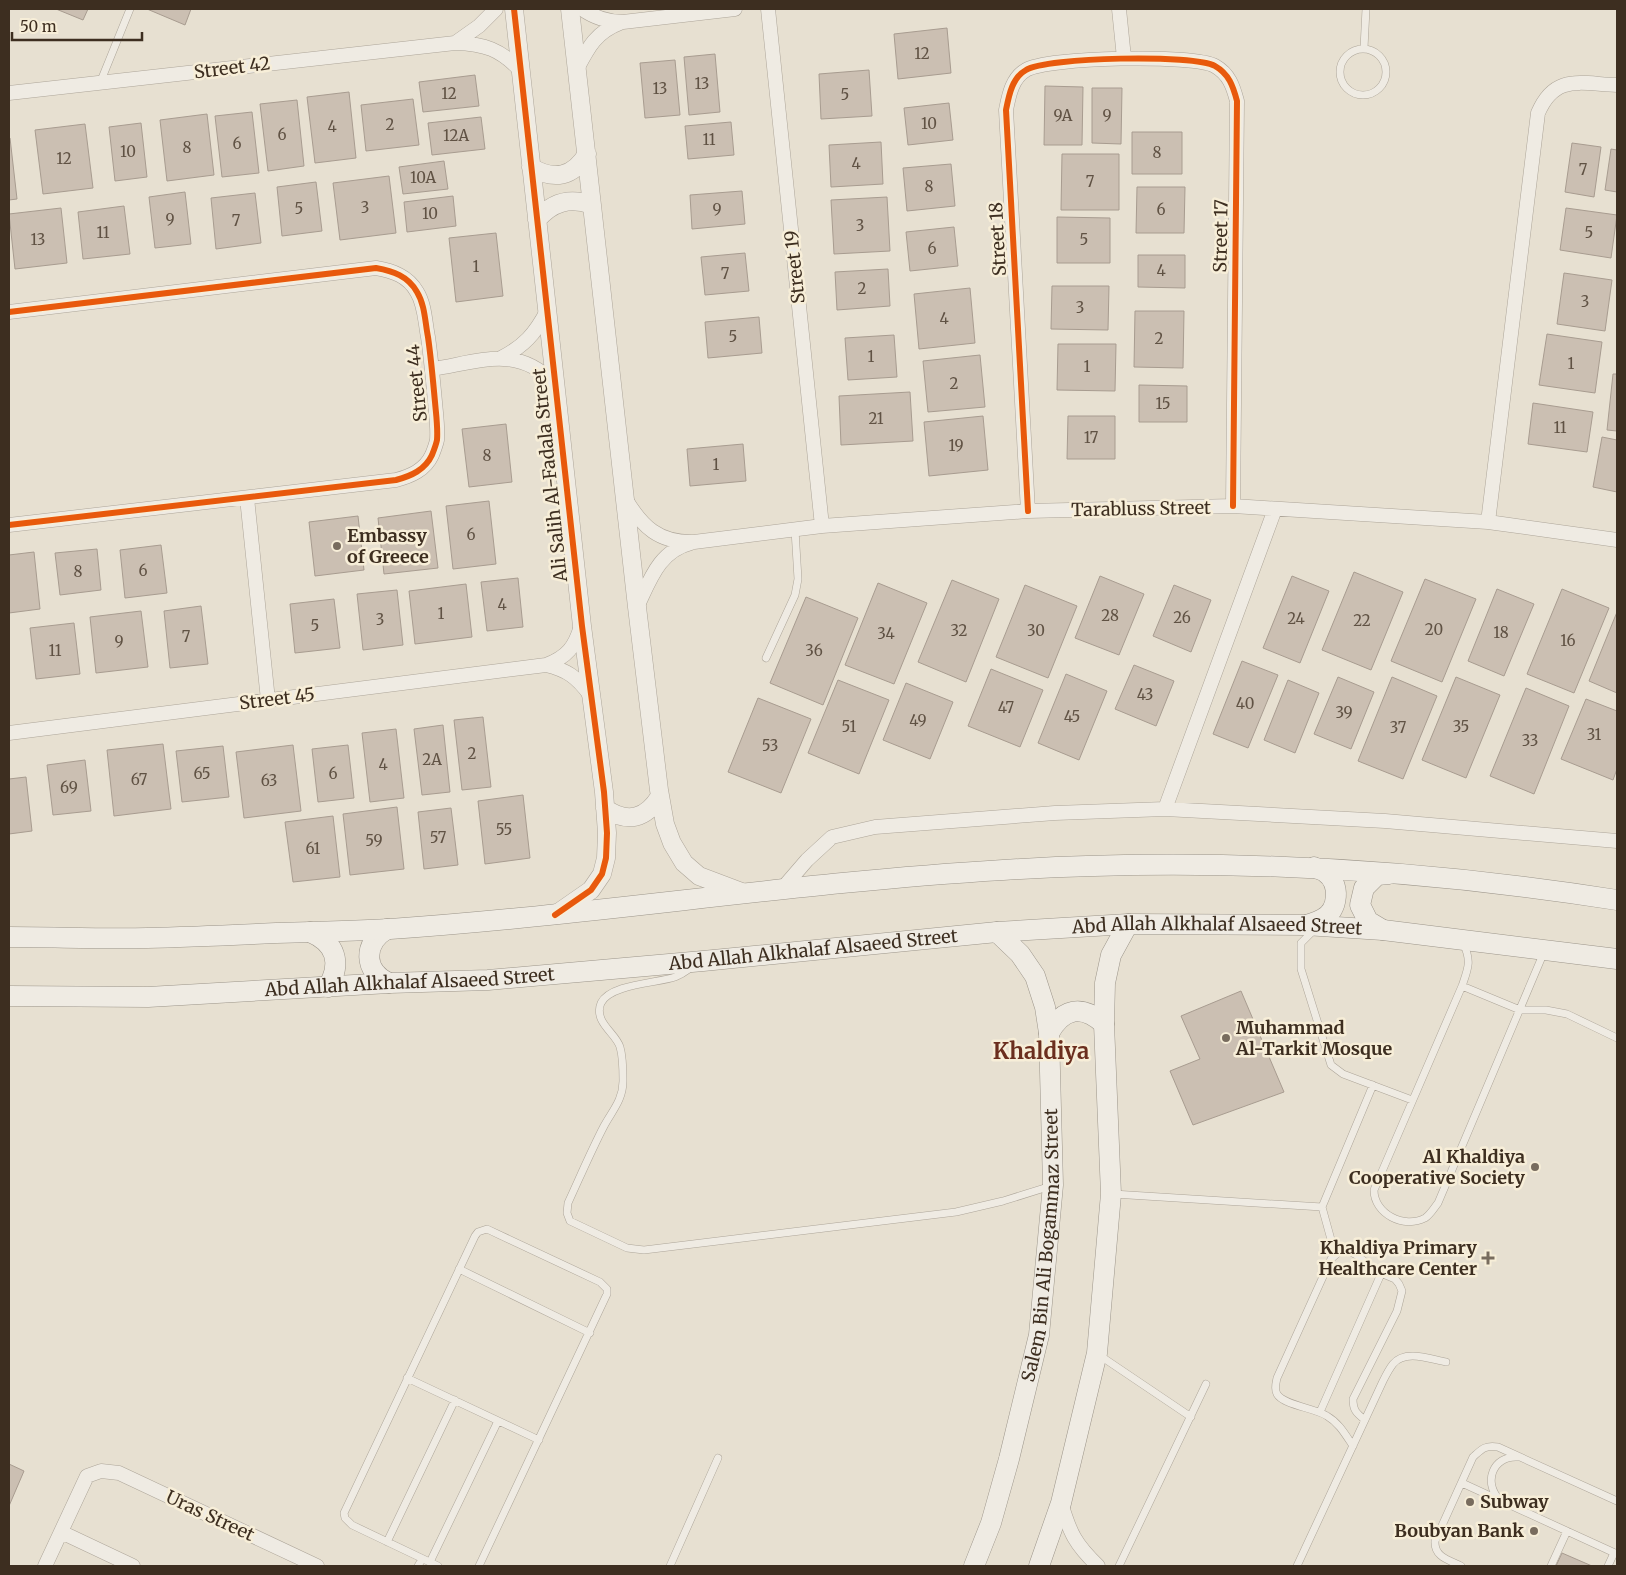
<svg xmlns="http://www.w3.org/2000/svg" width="1626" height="1575" viewBox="0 0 1626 1575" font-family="Merriweather,serif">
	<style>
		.building { fill: #cbbfb2; stroke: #a89c90 }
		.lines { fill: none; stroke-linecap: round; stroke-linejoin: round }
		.service-casing { stroke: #ada599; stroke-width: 8 }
		.minor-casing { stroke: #ada599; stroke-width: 15 }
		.tertiary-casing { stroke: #ada599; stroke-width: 19 }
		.secondary-casing { stroke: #9c958a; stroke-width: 21 }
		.service { stroke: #efebe3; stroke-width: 7 }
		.minor { stroke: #efebe3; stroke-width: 14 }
		.tertiary { stroke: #efebe3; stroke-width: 18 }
		.secondary { stroke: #efebe3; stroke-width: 20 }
		.cycleway-casing { stroke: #f7eed8; stroke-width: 9 }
		.cycleway { stroke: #e8590c; stroke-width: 6 }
		.poi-dot { fill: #786c5e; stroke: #f7eed8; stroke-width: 2 }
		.labels { text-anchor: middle; stroke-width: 5; stroke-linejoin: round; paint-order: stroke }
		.number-label { font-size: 15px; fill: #605244 }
		.street-label { font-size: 18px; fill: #3d2e20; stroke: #f7eed8 }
		.poi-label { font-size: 18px; font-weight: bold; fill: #3d2e20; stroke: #f7eed8; text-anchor: start }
		.district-label { font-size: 22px; font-weight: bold; fill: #6b2e1e; stroke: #f7eed8 }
	</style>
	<rect width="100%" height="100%" fill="#e7e0d1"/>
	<path class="building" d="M56,9H88L83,20Z
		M147,9H191L185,25Z
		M947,28L951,73L898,79L894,34Z
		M715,54L720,112L689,115L684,57Z
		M675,60L680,115L645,118L640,63Z
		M869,70L872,116L821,119L819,74Z
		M475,75L479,106L423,112L419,82Z
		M1045,86L1083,87L1082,145H1044Z
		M1092,88H1122L1121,144L1092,143Z
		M349,92L356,158L315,163L307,97Z
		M413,99L419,145L366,151L361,105Z
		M297,100L304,166L268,171L260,104Z
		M949,103L953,140L908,145L904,108Z
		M252,112L259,173L222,177L215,116Z
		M207,114L214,175L167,181L160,120Z
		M481,117L485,149L432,155L428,123Z
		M731,122L734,155L688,159L685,126Z
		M141,123L147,177L115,181L109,127Z
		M85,124L93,188L43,194L35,130Z
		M1132,132H1182V174H1132Z
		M10,138L17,199L9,200V139Z
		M881,142L883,184L831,187L829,145Z
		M1572,143L1601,147L1594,197L1565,192Z
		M1611,149L1617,150V192L1605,190Z
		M1062,154H1119V210H1061Z
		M444,161L448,189L403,194L399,167Z
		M951,164L955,206L907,211L903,168Z
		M389,176L396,233L340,240L333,183Z
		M316,182L322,231L282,236L277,187Z
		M1137,187H1185L1184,233H1136Z
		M742,191L745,224L692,229L690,195Z
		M185,192L191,244L155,248L149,197Z
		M255,193L261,243L216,249L211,198Z
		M453,196L456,226L407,232L404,202Z
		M887,197L890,251L834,254L831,200Z
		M124,206L130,254L83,259L78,212Z
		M61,208L67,263L15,269L9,214Z
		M1566,208L1617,215L1611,258L1560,250Z
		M1057,217L1110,218V263H1057Z
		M954,227L958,266L910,271L906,232Z
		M496,233L503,296L456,302L449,238Z
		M745,253L749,291L705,295L701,257Z
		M1138,255H1185V288L1138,287Z
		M888,269L890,306L837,310L835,272Z
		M1564,273L1612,280L1605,331L1557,324Z
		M1052,286H1109L1108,330L1051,329Z
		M970,288L975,343L919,349L914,294Z
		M1135,311H1184L1183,368L1134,367Z
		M759,317L762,353L708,358L705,322Z
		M1547,334L1602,342L1595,393L1539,385Z
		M894,335L897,377L848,380L845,338Z
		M1058,344H1116L1115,391L1057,390Z
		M980,355L985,407L928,412L923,361Z
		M1613,374H1617V431L1607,430Z
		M1139,385L1187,386V422H1139Z
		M910,392L913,441L841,445L839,396Z
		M1533,403L1593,412L1587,452L1528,444Z
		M983,416L988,470L929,476L924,422Z
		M1068,416H1115V459H1067Z
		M506,424L512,482L469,487L462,429Z
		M1602,437L1617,440V492L1593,487Z
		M743,444L746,481L690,486L687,449Z
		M489,501L496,564L453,569L446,506Z
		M431,511L438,568L384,574L378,518Z
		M358,516L364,570L315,576L309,522Z
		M161,545L167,593L125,598L120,550Z
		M97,549L101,590L60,595L55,553Z
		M34,552L40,609L9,613V555Z
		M1354,572L1403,592L1371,670L1322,650Z
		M1100,576L1144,594L1119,655L1075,638Z
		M1292,576L1329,591L1300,663L1263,648Z
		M518,578L523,627L487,631L481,582Z
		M1425,579L1476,599L1442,682L1391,661Z
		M952,580L999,599L966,682L918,662Z
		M878,583L927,603L894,684L845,665Z
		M466,584L472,637L415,644L409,591Z
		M1025,585L1077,606L1048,678L996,657Z
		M1174,585L1211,600L1191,652L1153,636Z
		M1497,589L1534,604L1504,676L1468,661Z
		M1562,589L1609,608L1574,693L1527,674Z
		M397,590L403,645L363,650L357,594Z
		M806,597L858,618L823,705L770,683Z
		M334,599L340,648L295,653L290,604Z
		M201,606L208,664L170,668L164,611Z
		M141,611L148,667L96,673L90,617Z
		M1617,612V693L1589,681Z
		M74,623L80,674L36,679L30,628Z
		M1242,661L1278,675L1248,748L1213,734Z
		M1134,665L1174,681L1156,726L1115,709Z
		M991,669L1043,690L1020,747L968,726Z
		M1066,674L1107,691L1079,760L1038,743Z
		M1338,677L1374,692L1351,749L1314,734Z
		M1392,677L1437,696L1403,779L1358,761Z
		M1456,677L1500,695L1466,778L1422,760Z
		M838,680L889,700L859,774L808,753Z
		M1288,680L1319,693L1295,753L1264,740Z
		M906,683L953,702L930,759L883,740Z
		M1526,688L1569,706L1534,794L1490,776Z
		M758,698L811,719L781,793L728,772Z
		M1586,699L1617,711V769L1613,780L1561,759Z
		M483,717L491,787L462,790L454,720Z
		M443,725L450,792L422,795L414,729Z
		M396,729L404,798L370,802L362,733Z
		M163,744L171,809L114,816L107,750Z
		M293,745L301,811L244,818L236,752Z
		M348,745L354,798L318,802L312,749Z
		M223,746L229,797L182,802L176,751Z
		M85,760L91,811L53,815L47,765Z
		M26,777L32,831L9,834V779Z
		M523,795L530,858L485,864L478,801Z
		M397,807L404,869L350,875L343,814Z
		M451,808L458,865L424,869L418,812Z
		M333,816L340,877L293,882L285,822Z
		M1241,991L1284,1092L1193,1125L1170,1071L1200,1059L1181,1016Z
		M9,1464L24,1471L9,1506Z
		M1562,1553L1592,1566H1556Z"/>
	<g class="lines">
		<defs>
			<path id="service" d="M1364,48L1366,9
				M1340 72a23 23 0 1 1 46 0a23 23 0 1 1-46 0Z
				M100,83L130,9
				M766,658L795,595L798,579L795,530
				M1314,930L1301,943V969L1331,1065L1343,1074L1412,1100
				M1463,943C1472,961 1468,969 1462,986L1374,1190C1374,1214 1404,1229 1425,1218C1430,1215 1434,1208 1438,1203L1544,952
				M689,969C685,972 680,975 675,977C658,983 610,984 601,1003C593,1022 616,1033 620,1047C623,1057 623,1071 623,1081C623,1100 612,1111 604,1126C591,1151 580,1177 568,1203L567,1213L570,1221L627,1248L644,1250L956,1212L1003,1201L1051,1186
				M1462,986L1520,1010H1546L1567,1014L1617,1038
				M1113,1194L1322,1207
				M1335,1254L1322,1207L1373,1085
				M459,1269L590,1333
				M1099,1355L1191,1417
				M407,1378L539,1440
				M1320,1412L1381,1274
				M1353,1446C1345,1434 1339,1423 1327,1416C1315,1408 1283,1405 1277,1394C1274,1389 1276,1383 1277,1378L1331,1259L1339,1252H1351L1358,1256L1376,1271L1395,1279L1399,1284L1402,1291L1397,1311L1353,1399C1353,1410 1356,1413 1365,1420
				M1462,1483L1617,1554
				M1499,1499C1483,1482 1493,1456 1517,1457
				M387,1542L455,1400
				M430,1562L498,1421
				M418,1566L422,1559
				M438,1566L352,1525L345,1518L344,1513L475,1236L478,1232L487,1229L600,1282L607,1289V1294L479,1566
				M670,1566L718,1458
				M1119,1566L1206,1384
				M1297,1566L1383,1381C1386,1375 1389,1369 1393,1364C1405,1349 1430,1359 1446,1362
				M1461,1566C1449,1560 1434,1557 1435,1541L1473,1457C1482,1449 1485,1445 1498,1447L1617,1501
				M1551,1566L1567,1531
				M1608,1566L1614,1553"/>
			<path id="minor" d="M582,9C595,18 607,22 623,22L735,9
				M768,9L822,526
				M1119,9L1124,58
				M455,43L479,26L496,9
				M577,69C588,48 596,32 620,23
				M9,93L455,43C485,44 500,49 521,71
				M9,312L376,268C393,271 408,276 417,292C425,305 425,322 428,337C431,358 433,380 435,402C436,414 438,427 437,440C436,445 434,450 432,455C425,470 411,476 396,480L9,525
				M501,358C524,346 535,334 547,311
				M433,369C478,362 519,344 554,384
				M247,498L268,700
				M625,498C642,527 659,543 694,542L822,526L1028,511L1233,506L1488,522L1617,540
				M1028,511L1006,110C1009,95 1012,78 1026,70C1046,57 1195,54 1215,66C1229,74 1233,86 1237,101L1233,506
				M1488,522L1538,113C1555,73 1581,84 1617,85
				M637,607C650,580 659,551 691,543
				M546,665C567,670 577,677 590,695
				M9,733L546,665C567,657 575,647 581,626
				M1165,809L1275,509
				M782,889L807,860L832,837L875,827L1055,813L1165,809L1385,821L1617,841
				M1061,1503C1070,1533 1075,1544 1098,1566
				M61,1532L133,1566
				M45,1566L87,1476L101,1471L119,1473L317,1566"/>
			<path id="tertiary" d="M514,9L582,626L604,792L607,833L606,858L602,874L591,890L555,915
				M570,9L637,607L659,790L665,824L672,843L684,863L699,876L744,893
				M531,167C554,181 573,177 587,154
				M537,220C552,202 570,197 592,205
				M605,808C627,824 646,819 660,796"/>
			<g id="secondary">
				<path d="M1307,925C1312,923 1317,922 1322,919C1339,911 1341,883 1325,872C1322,870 1317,869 1314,867"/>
				<path d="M387,929C363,943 363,971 389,983"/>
				<path d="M1383,930L1368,921L1360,905L1364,888L1377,875L1389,874"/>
				<path d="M310,932C336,943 342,963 328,987"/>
				<path d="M9,937C55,937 101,939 147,938C190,937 233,935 276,933C314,932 352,931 390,929C595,915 798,882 1003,870C1208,857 1414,868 1617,900"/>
				<path id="s1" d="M9,996L148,997L389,983L488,980L703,961L997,932L1128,924L1305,925L1383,930L1617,959"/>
				<path d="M1049,1033C1063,1008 1082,1004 1104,1024"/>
				<path id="s2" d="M974,1566L991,1523L1009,1459L1039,1335L1053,1185L1049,1033L1045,1007L1035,976L1020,954L997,932"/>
				<path d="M1039,1566L1061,1503L1097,1353L1111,1194L1104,1024L1105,983L1111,955L1128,924"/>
			</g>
		</defs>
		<use href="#service" class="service-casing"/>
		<use href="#minor" class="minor-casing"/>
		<use href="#tertiary" class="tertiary-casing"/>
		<use href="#secondary" class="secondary-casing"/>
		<use href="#service" class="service"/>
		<use href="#minor" class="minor"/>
		<use href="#tertiary" class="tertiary"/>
		<use href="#secondary" class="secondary"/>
		<defs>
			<path id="cycleway" d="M514,9L582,626L604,792L607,833L606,858L602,874L591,890L555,915
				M9,312L376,268C393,271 408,276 417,292C425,305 425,322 428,337C431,358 433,380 435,402C436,414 438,427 437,440C436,445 434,450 432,455C425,470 411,476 396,480L9,525
				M1028,511L1006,110C1009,95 1012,78 1026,70C1046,57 1195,54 1215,66C1229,74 1233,86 1237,101L1233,506"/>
		</defs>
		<use href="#cycleway" class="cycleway-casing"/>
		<use href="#cycleway" class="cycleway"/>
	</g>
	<g class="poi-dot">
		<circle cx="337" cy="546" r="5"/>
		<circle cx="1226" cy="1038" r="5"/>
		<circle cx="1535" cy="1167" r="5"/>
		<path d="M1485.5 1250.5h5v5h5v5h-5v5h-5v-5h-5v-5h5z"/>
		<circle cx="1470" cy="1502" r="5"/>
		<circle cx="1534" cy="1531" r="5"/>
	</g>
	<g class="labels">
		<g class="number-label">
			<text x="922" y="59">12</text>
			<text x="702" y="89">13</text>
			<text x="660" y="94">13</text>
			<text x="449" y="99">12</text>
			<text x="845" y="100">5</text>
			<text x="1063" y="121">9A</text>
			<text x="1107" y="121">9</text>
			<text x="929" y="129">10</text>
			<text x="390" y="130">2</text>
			<text x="332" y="132">4</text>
			<text x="282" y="140">6</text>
			<text x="456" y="141">12A</text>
			<text x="709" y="145">11</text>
			<text x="237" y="149">6</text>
			<text x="187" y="153">8</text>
			<text x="128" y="157">10</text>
			<text x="1157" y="158">8</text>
			<text x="64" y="164">12</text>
			<text x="856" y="169">4</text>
			<text x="1583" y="175">7</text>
			<text x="423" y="183">10A</text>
			<text x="1090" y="187">7</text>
			<text x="929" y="192">8</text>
			<text x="365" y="213">3</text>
			<text x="299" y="214">5</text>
			<text x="717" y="215">9</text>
			<text x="1161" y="215">6</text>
			<text x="430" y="219">10</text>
			<text x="170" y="225">9</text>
			<text x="236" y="226">7</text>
			<text x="860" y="231">3</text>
			<text x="103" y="238">11</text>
			<text x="1589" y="238">5</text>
			<text x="38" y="245">13</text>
			<text x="1084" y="245">5</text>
			<text x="932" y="254">6</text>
			<text x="476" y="272">1</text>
			<text x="1161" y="276">4</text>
			<text x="725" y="279">7</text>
			<text x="862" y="294">2</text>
			<text x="1585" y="307">3</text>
			<text x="1080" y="313">3</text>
			<text x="944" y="324">4</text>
			<text x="733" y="342">5</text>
			<text x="1159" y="344">2</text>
			<text x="871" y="362">1</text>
			<text x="1571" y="369">1</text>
			<text x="1087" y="372">1</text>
			<text x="954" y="389">2</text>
			<text x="1163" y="409">15</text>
			<text x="876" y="424">21</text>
			<text x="1560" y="433">11</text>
			<text x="1091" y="443">17</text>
			<text x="956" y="451">19</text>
			<text x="487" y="461">8</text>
			<text x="716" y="470">1</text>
			<text x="471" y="540">6</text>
			<text x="143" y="576">6</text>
			<text x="78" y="577">8</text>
			<text x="502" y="610">4</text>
			<text x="441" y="619">1</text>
			<text x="1110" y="621">28</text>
			<text x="1182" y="623">26</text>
			<text x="1296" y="624">24</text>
			<text x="380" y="625">3</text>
			<text x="1362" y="626">22</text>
			<text x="315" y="631">5</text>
			<text x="1434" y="635">20</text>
			<text x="959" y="636">32</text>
			<text x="1036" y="636">30</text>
			<text x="1501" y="638">18</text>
			<text x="886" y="639">34</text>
			<text x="186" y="642">7</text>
			<text x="1568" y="646">16</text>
			<text x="119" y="647">9</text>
			<text x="55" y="656">11</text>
			<text x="814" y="656">36</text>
			<text x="1145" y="700">43</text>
			<text x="1245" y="709">40</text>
			<text x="1006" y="713">47</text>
			<text x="1344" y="718">39</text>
			<text x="1072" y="722">45</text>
			<text x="918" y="726">49</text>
			<text x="849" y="732">51</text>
			<text x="1461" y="732">35</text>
			<text x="1398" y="733">37</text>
			<text x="1594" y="740">31</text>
			<text x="1530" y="746">33</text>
			<text x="770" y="751">53</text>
			<text x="472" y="759">2</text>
			<text x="432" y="765">2A</text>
			<text x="383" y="770">4</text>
			<text x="202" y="779">65</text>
			<text x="333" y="779">6</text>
			<text x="139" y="785">67</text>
			<text x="269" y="786">63</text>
			<text x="69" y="793">69</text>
			<text x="504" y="835">55</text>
			<text x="438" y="843">57</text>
			<text x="374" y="846">59</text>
			<text x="313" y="854">61</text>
		</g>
		<g class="street-label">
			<text transform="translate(232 68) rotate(-7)" y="6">Street 42</text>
			<text transform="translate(1221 236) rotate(-89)" y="6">Street 17</text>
			<text transform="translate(998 239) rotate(-93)" y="6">Street 18</text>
			<text transform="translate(795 267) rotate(-96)" y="6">Street 19</text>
			<text transform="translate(417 383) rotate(-96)" y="6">Street 44</text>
			<text transform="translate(550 475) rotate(-96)" y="6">Ali Salih Al-Fadala Street</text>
			<text transform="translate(1141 509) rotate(-1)" y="6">Tarabluss Street</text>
			<text transform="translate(277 699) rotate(-7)" y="6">Street 45</text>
			<text dy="6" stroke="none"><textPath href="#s1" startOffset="1211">Abd Allah Alkhalaf Alsaeed Street</textPath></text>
			<text dy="6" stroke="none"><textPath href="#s1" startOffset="806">Abd Allah Alkhalaf Alsaeed Street</textPath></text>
			<text dy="6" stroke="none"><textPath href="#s1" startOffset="401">Abd Allah Alkhalaf Alsaeed Street</textPath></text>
			<text dy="6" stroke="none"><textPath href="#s2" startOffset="330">Salem Bin Ali Bogammaz Street</textPath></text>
			<text transform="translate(210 1516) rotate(25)" y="6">Uras Street</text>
		</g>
		<g class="poi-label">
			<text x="347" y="542">Embassy<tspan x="347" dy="21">of Greece</tspan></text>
			<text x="1236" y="1034">Muhammad<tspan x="1236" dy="21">Al-Tarkit Mosque</tspan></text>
			<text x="1525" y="1163" text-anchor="end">Al Khaldiya<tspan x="1525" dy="21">Cooperative Society</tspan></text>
			<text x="1477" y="1254" text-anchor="end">Khaldiya Primary<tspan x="1477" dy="21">Healthcare Center</tspan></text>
			<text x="1480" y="1508">Subway</text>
			<text x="1524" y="1537" text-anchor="end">Boubyan Bank</text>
		</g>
		<g class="district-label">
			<text x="1041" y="1059">Khaldiya</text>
		</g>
	</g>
	<rect width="1626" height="1575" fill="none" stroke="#3d2e20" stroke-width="20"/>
	<path d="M12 32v8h130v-8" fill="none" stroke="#3d2e20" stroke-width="2.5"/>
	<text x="20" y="32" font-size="15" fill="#3d2e20" stroke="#f7eed8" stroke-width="4" paint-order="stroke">50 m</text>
</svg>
